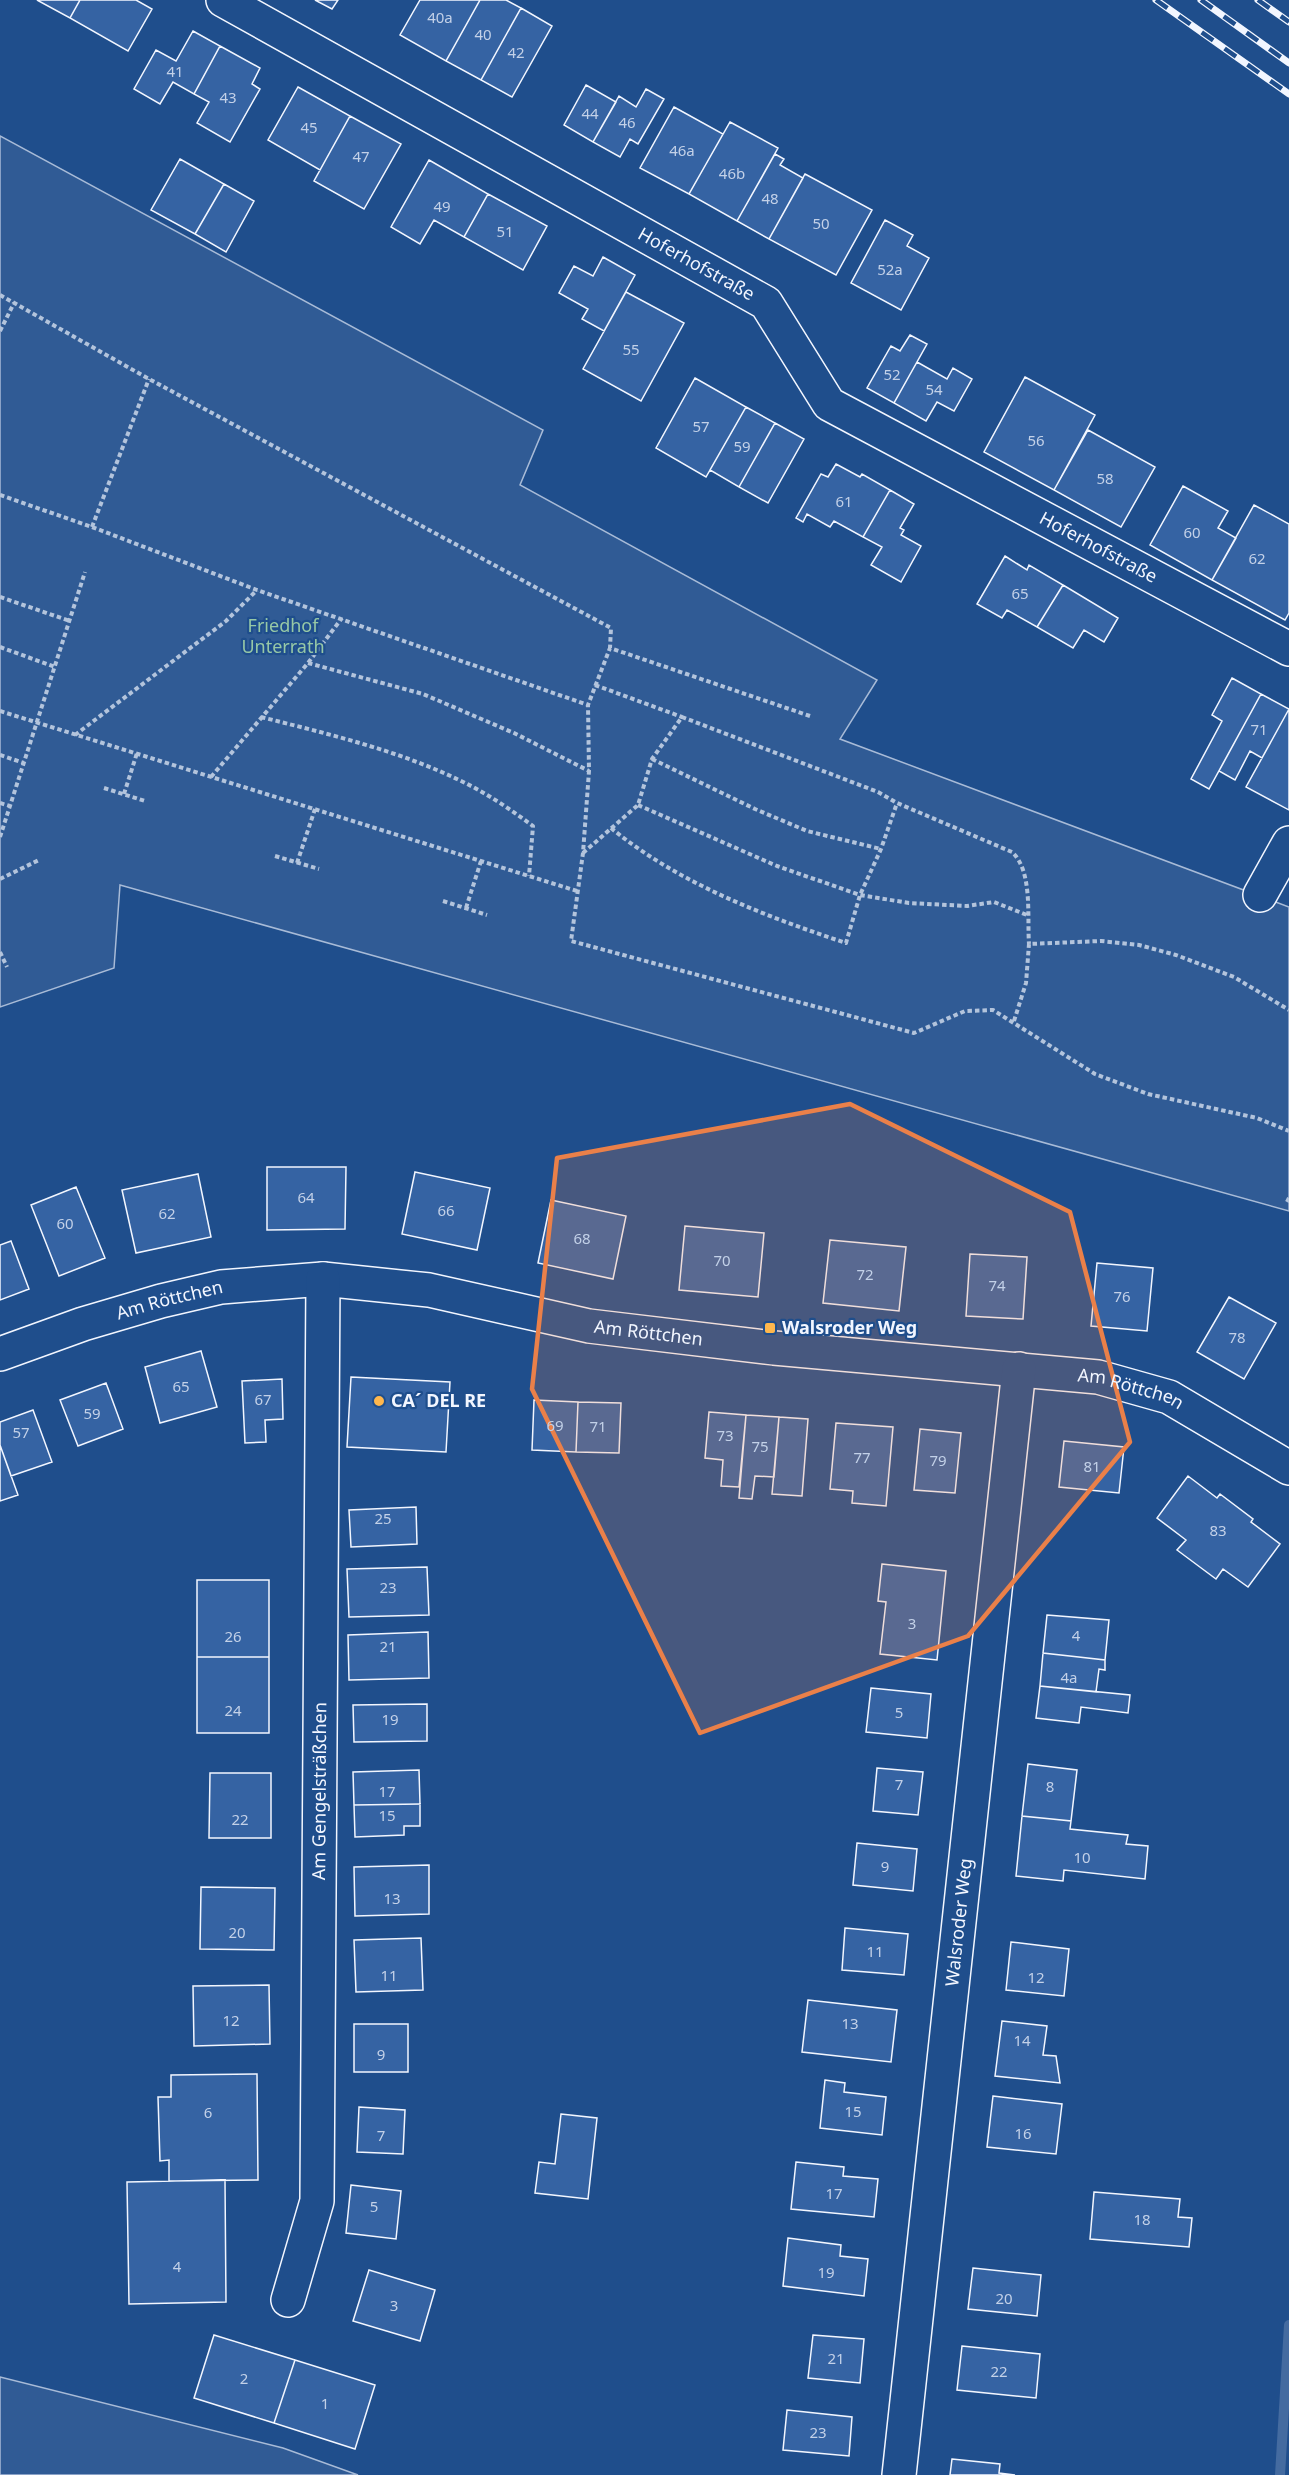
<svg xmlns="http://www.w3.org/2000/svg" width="1289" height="2475" viewBox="0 0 1289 2475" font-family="'Noto Sans',sans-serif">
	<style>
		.built { fill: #305b95; stroke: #a8bbd7; stroke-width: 1.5 }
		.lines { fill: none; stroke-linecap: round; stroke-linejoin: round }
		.stream { stroke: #446ba0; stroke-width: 10 }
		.building { fill: #3563a3; stroke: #f2f6ff; stroke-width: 1.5 }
		.minor-casing { stroke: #f2f6ff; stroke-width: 36 }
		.path { stroke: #b3c4dc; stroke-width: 4; stroke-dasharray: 4.5 3; stroke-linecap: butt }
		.minor { stroke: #1f4e8c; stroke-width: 33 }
		.rail-casing { stroke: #f2f6ff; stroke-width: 7 }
		.rail { stroke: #1f4e8c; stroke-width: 4.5; stroke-dasharray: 14; stroke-linecap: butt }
		.marked { fill: #ea8049; fill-opacity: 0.2; stroke: #ea8049; stroke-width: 4.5; stroke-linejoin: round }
		.poi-dot { fill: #ffb74d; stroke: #1f4e8c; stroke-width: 2 }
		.labels { text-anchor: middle; stroke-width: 4.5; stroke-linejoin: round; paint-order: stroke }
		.number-label { font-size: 15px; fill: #c3d1e8 }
		.street-label { font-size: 18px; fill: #f2f6ff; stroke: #1f4e8c }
		.park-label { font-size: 18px; fill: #97c8a6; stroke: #1f4e8c }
		.poi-label { font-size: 18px; font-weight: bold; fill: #f2f6ff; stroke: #1f4e8c; text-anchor: start }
	</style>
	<rect width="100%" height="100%" fill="#1f4e8c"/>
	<path class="built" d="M0,136L543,430L520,485L877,680L840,739L1289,907V1211L120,885L114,968L0,1007Z
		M0,2377L283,2448L358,2475H0Z"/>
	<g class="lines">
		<path class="stream" d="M1280,2475L1289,2325"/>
	</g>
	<path class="building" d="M37,0H80L70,18Z
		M80,0H136L152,9L128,51L70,18Z
		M315,0H338L332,9Z
		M420,0H480L446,61L400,35Z
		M480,0H506L521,8L481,80L446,61Z
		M521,8L552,26L512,97L481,80Z
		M193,31L220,46L194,94L173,82L160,104L134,89L156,50L176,61Z
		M220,46L260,68L252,84L260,89L230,142L197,123L209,102L194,94Z
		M586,85L616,102L593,142L564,125Z
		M298,87L350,116L320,170L268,140Z
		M646,89L664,99L638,144L630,139L620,157L593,142L619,96L636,107Z
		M674,107L723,134L689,194L640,168Z
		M350,116L401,144L364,209L314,181Z
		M730,122L778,148L737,221L689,194Z
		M775,154L784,159L780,165L803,178L769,239L737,221Z
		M180,159L224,184L195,234L151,210Z
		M429,160L488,194L464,237L434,220L420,244L391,227Z
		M805,174L872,210L836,275L769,239Z
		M224,184L254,201L226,252L195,234Z
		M488,194L547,226L523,270L464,237Z
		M885,220L913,235L907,246L929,258L901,310L851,283Z
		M603,257L635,275L604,331L582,319L588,309L559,293L574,266L593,276Z
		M626,292L684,323L641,401L583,369Z
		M910,335L927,344L894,403L867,388L891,346L900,351Z
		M917,362L947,379L953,368L972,379L954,411L937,402L926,421L894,403Z
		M1025,377L1095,415L1054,490L984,452Z
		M695,378L746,407L706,477L656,448Z
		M746,407L775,423L739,487L710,470Z
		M775,423L804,439L768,503L739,487Z
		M1088,430L1155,467L1121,527L1054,490Z
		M836,464L860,477L862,474L890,490L863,537L834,521L830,527L807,514L803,522L796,518L821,474L828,477Z
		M1183,486L1228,511L1218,528L1236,538L1212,580L1150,545Z
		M890,490L914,504L900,528L904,530L901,535L921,546L901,582L871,565L882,547L863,537Z
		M1254,505L1289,524V613L1285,620L1212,580Z
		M1005,556L1027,570L1029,565L1063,585L1037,627L1007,610L1002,618L977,604Z
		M1063,585L1118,618L1104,642L1084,630L1073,648L1037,627Z
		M1232,678L1261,694L1209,789L1191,779L1222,721L1212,715Z
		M1261,694L1289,709L1262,758L1250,751L1235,780L1219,771Z
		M1289,709V810L1246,787Z
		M267,1167H346L345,1229L267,1230Z
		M415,1172L490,1188L477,1250L402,1234Z
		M198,1174L211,1237L136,1253L122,1190Z
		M76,1187L105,1258L59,1276L31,1205Z
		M551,1200L626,1216L613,1279L538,1263Z
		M685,1226L764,1233L758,1297L679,1290Z
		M830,1240L906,1247L899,1311L823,1303Z
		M11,1241L29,1289L0,1300V1245Z
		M970,1254L1027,1257L1023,1319L966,1316Z
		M1097,1263L1153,1268L1147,1331L1091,1326Z
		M1229,1297L1276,1323L1244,1379L1197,1352Z
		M201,1351L217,1407L160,1423L145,1367Z
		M351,1377L450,1382L446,1452L347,1447Z
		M282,1379L283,1419L265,1420L266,1442L245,1443L242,1381Z
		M106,1383L123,1429L78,1446L60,1400Z
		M534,1400L578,1402L576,1452L532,1450Z
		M578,1402L621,1403L619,1453L576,1452Z
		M33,1410L52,1462L11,1476L0,1445V1422Z
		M709,1412L746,1415L739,1487L721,1486L723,1460L705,1458Z
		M746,1415L779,1417L774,1477L755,1476L752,1499L739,1498Z
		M779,1417L808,1419L802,1496L772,1494Z
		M836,1423L893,1427L886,1506L852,1503L853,1491L830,1489Z
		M920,1429L961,1433L955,1493L914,1490Z
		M1064,1441L1124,1447L1119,1493L1059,1487Z
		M0,1445L18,1495L0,1501Z
		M1188,1476L1217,1498L1220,1494L1253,1519L1251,1522L1280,1544L1248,1587L1223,1569L1216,1579L1177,1550L1186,1540L1157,1518Z
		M416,1507L417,1544L351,1547L349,1510Z
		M882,1564L946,1571L937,1660L880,1654L886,1602L878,1601Z
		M427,1567L429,1615L349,1617L347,1569Z
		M197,1580H269V1657H197Z
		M1047,1615L1109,1620L1105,1660L1043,1653Z
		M428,1632L429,1678L349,1680L348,1635Z
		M1043,1653L1105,1660V1670L1099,1669L1096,1692L1040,1686Z
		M197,1657H269V1733H197Z
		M1040,1686L1130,1695L1128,1713L1081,1707L1079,1723L1036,1718Z
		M871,1688L931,1694L927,1738L866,1732Z
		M427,1704V1741L354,1742L353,1705Z
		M1028,1764L1077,1770L1071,1821L1022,1816Z
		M877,1768L923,1772L918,1815L873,1811Z
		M419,1770L420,1804L354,1805L353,1772Z
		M210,1773H271V1838H209Z
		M420,1804V1826H404V1835L355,1837L354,1805Z
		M1022,1816L1071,1821L1070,1829L1128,1835L1126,1844L1148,1846L1145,1879L1064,1870L1063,1881L1016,1876Z
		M857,1843L917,1849L913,1891L853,1885Z
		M429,1865V1914L355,1916L354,1867Z
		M201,1887L275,1888L274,1950L200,1949Z
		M845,1928L908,1934L904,1975L842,1970Z
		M421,1938L423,1990L356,1992L354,1940Z
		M1011,1942L1069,1949L1064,1996L1006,1990Z
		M269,1985L270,2044L194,2046L193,1986Z
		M808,2000L897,2010L891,2062L802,2052Z
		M1002,2021L1047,2026L1043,2055L1056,2056L1060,2083L995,2076Z
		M354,2024H408V2072H354Z
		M257,2074L258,2180L169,2181V2160L160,2161L158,2097H171V2075Z
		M825,2080L845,2083L844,2092L886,2097L882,2135L820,2128Z
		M993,2096L1062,2104L1056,2154L987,2147Z
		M359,2107L405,2110L403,2154L357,2152Z
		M561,2114L597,2118L588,2199L535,2193L539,2162L555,2164Z
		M796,2162L844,2167L843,2176L878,2179L874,2217L791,2209Z
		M225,2180L226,2302L129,2304L127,2182Z
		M351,2185L401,2191L396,2239L346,2233Z
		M1094,2192L1180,2199L1178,2217L1192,2218L1189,2247L1090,2239Z
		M788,2238L841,2245L840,2256L868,2259L864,2296L783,2286Z
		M973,2268L1041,2275L1037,2316L968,2309Z
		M369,2270L435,2290L420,2341L353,2321Z
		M214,2335L295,2360L274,2423L194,2398Z
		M813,2335L864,2339L860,2383L808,2378Z
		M962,2346L1040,2354L1036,2398L957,2390Z
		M295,2360L375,2385L355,2449L274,2423Z
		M787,2410L852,2417L849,2456L783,2450Z
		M952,2459L1000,2464L999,2473L1015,2475H950Z"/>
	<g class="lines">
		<defs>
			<g id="minor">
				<path id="s1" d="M223,0L766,303L829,404L1289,649"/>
				<path d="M1260,895L1289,843"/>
				<path id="s2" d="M0,1354L83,1324L161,1301L221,1287L323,1279L429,1290L589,1326L774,1348L1098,1377L1169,1397L1289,1468"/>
				<path id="s3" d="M288,2300L317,2201L323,1279"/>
				<path id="s4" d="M899,2475L1019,1369"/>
			</g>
		</defs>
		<use href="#minor" class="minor-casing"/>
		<path class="path" d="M0,295L149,379L611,628L610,648
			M0,331L14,303
			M0,495L92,527L257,590L588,705
			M92,527L149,379
			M0,597L70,621
			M0,647L55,667
			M308,663L423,694L514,733L589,771
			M595,685L682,717
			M0,711L577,891
			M810,716L610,648L588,705L589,771L583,853L571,941L914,1033L965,1011L993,1010L1095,1074L1148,1094L1257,1118L1289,1131
			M261,717C328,734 397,750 459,780C485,792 510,809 533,826L529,876
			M75,735L226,621L257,590
			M0,755L24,763
			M652,759L755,809L807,831L881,849
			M211,777L308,663L342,618
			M104,788L145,801
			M124,794L137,753
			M0,803L10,806
			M638,805L777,866L860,895L909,903L967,906L994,902L1027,915
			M611,828C678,883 764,916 846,943L860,895L881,849L897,803
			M0,837L85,572
			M583,853L638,805L652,759L682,717L878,792L897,803L1012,852C1033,871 1027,917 1029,944
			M275,856L319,869
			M297,863L315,809
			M0,879L39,860
			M443,901L487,915
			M466,908L481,861
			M0,952L7,967
			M1014,1021L1026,983L1029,944L1101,941L1139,945L1176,955L1234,977L1289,1010
			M1287,1202L1289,1198"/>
		<use href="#minor" class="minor"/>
		<defs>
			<path id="rail" d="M1156,0L1289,94
				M1201,0L1289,63
				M1258,0L1289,22"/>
		</defs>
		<use href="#rail" class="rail-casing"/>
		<use href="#rail" class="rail"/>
	</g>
	<path class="marked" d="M850,1104L1070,1212L1130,1442L968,1636L700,1733L532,1389L557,1158Z"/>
	<g class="poi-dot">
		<rect x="764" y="1322" width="12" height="12" rx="3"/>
		<circle cx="379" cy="1401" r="6"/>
	</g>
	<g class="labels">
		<g class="number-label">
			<text x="440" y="23">40a</text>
			<text x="483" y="40">40</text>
			<text x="516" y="58">42</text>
			<text x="175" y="77">41</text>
			<text x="228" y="103">43</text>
			<text x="590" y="119">44</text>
			<text x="627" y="128">46</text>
			<text x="309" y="133">45</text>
			<text x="682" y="156">46a</text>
			<text x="361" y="162">47</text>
			<text x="732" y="179">46b</text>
			<text x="770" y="204">48</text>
			<text x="442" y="212">49</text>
			<text x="821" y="229">50</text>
			<text x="505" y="237">51</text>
			<text x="890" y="275">52a</text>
			<text x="631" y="355">55</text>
			<text x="892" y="380">52</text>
			<text x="934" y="395">54</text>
			<text x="701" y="432">57</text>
			<text x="1036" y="446">56</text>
			<text x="742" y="452">59</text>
			<text x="1105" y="484">58</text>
			<text x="844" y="507">61</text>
			<text x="1192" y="538">60</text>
			<text x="1257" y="564">62</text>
			<text x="1020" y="599">65</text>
			<text x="1259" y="735">71</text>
			<text x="306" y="1203">64</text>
			<text x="446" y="1216">66</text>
			<text x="167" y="1219">62</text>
			<text x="65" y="1229">60</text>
			<text x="582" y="1244">68</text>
			<text x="722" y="1266">70</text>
			<text x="865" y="1280">72</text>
			<text x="997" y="1291">74</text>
			<text x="1122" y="1302">76</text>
			<text x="1237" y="1343">78</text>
			<text x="181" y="1392">65</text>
			<text x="263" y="1405">67</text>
			<text x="92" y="1419">59</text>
			<text x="555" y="1431">69</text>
			<text x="598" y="1432">71</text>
			<text x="21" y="1438">57</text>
			<text x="725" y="1441">73</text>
			<text x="760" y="1452">75</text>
			<text x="862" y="1463">77</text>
			<text x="938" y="1466">79</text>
			<text x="1092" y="1472">81</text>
			<text x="383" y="1524">25</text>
			<text x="1218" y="1536">83</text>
			<text x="388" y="1593">23</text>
			<text x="912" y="1629">3</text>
			<text x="1076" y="1641">4</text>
			<text x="233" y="1642">26</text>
			<text x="388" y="1652">21</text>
			<text x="1069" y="1683">4a</text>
			<text x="233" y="1716">24</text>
			<text x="899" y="1718">5</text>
			<text x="390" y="1725">19</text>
			<text x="899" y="1790">7</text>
			<text x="1050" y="1792">8</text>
			<text x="387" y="1797">17</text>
			<text x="387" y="1821">15</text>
			<text x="240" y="1825">22</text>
			<text x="1082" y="1863">10</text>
			<text x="885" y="1872">9</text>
			<text x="392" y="1904">13</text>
			<text x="237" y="1938">20</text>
			<text x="875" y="1957">11</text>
			<text x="389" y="1981">11</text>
			<text x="1036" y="1983">12</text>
			<text x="231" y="2026">12</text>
			<text x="850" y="2029">13</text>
			<text x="1022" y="2046">14</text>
			<text x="381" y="2060">9</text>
			<text x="853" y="2117">15</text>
			<text x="208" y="2118">6</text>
			<text x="1023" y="2139">16</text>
			<text x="381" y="2141">7</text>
			<text x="834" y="2199">17</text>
			<text x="374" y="2212">5</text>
			<text x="1142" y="2225">18</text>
			<text x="177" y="2272">4</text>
			<text x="826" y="2278">19</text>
			<text x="1004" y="2304">20</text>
			<text x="394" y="2311">3</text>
			<text x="836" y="2364">21</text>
			<text x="999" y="2377">22</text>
			<text x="244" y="2384">2</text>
			<text x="325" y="2409">1</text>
			<text x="818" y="2438">23</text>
		</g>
		<g class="street-label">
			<text dy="6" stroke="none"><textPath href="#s1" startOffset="542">Hoferhofstraße</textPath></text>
			<text dy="6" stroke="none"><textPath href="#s1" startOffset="1046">Hoferhofstraße</textPath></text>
			<text dy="6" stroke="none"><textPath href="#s2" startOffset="178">Am Röttchen</textPath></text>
			<text dy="6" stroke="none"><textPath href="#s2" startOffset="664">Am Röttchen</textPath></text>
			<text dy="6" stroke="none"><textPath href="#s2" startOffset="1150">Am Röttchen</textPath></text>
			<text dy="6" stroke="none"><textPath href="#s3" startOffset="513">Am Gengelsträßchen</textPath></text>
			<text dy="6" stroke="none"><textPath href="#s4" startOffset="556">Walsroder Weg</textPath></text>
		</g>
		<g class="park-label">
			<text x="283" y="632">Friedhof<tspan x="283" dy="21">Unterrath</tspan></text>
		</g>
		<g class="poi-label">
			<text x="782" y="1334">Walsroder Weg</text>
			<text x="391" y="1407">CA´ DEL RE</text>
		</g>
	</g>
</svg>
